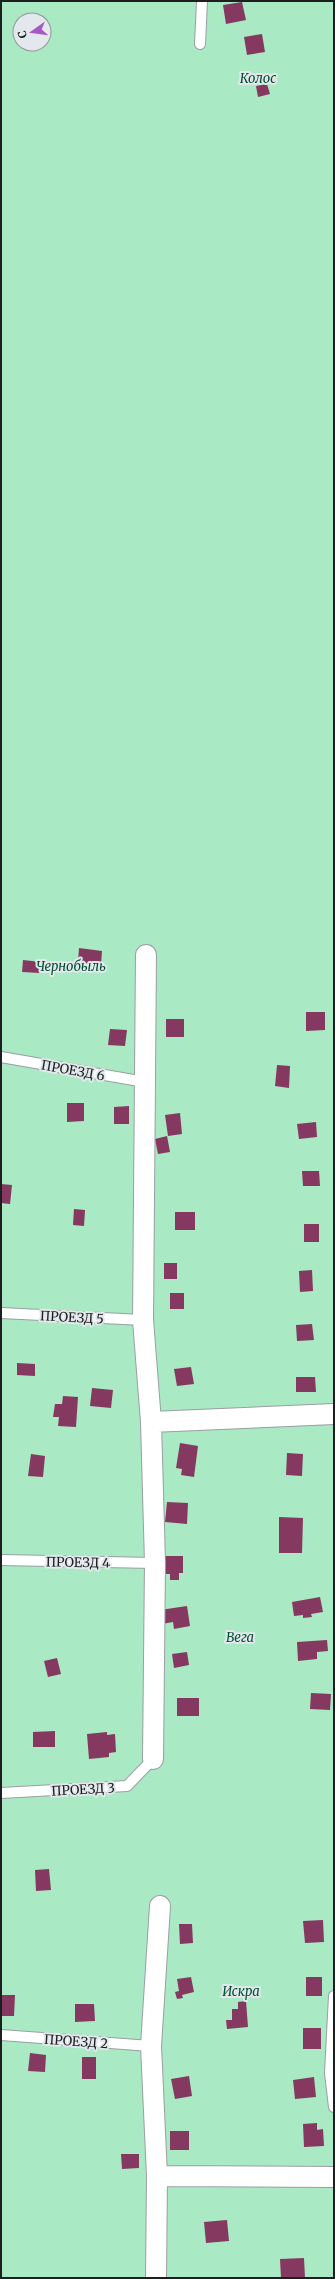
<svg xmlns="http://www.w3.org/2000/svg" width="335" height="2279" viewBox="0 0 335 2279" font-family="Merriweather,serif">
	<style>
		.green { fill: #a9e9c3; fill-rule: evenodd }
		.building { fill: #853860 }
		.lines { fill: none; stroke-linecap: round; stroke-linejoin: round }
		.service-casing { stroke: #999fa3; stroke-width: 12 }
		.minor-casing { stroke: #999fa3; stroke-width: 22 }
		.service { stroke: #fff; stroke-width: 10 }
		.minor { stroke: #fff; stroke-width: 20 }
		.labels { text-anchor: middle; stroke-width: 4; stroke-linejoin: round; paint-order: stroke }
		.park-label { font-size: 13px; font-style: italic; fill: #004e2f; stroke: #e2e8ec }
		.street-label { font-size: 13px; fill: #1c1e1f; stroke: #e2e8ec }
	</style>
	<rect width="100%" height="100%" fill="#e2e8ec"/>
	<path class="green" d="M1,1H334V2278H1ZM20,20H44V44H20Z"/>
	<path class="building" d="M242,2L246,20L226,24L223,5Z
		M262,34L265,52L247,55L244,37Z
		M267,84L270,94L258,97L256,86Z
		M79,948L102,951L101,965L78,962Z
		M23,960L41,962L40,973L22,972Z
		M306,1012H325V1030L306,1031Z
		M166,1019H184V1037H166Z
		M110,1029L127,1030L125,1046L108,1045Z
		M277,1065L290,1066L289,1088L275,1086Z
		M67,1103H84V1121L67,1122Z
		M129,1106V1124H114V1107Z
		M180,1113L182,1134L168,1136L165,1115Z
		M316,1122L317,1137L299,1139L297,1124Z
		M167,1136L170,1152L158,1154L155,1139Z
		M302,1171H319L320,1186H303Z
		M1,1184L12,1185L10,1204L1,1203Z
		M74,1209L85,1210L84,1226L73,1225Z
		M175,1212H195V1230H175Z
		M304,1224H319V1242H304Z
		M164,1263H177V1279H164Z
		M312,1270L313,1291L300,1292L299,1271Z
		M170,1293H184V1309H170Z
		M312,1324L314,1340L297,1341L296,1325Z
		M17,1363L35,1364V1376L17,1375Z
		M191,1367L194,1384L177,1386L174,1369Z
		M296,1377H315L316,1392H296Z
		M92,1388L113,1390L111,1408L90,1406Z
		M63,1396L78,1397L76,1427L58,1426L59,1417H53L55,1404H62Z
		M180,1443L198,1446L194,1477L181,1475L182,1469L176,1468Z
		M287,1453L303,1454L302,1476L286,1475Z
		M31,1454L45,1456L43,1477L28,1476Z
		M167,1502L188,1503L187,1524L165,1522Z
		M279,1517L303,1518L302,1553H279Z
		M163,1556H183V1573H179V1580H170V1574H163Z
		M320,1597L323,1612L311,1614L312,1617L303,1618V1615L294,1616L292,1602Z
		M187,1606L190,1626L174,1629L173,1622L162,1624L160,1610Z
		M327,1640L328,1651L317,1652V1659L298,1661L297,1642Z
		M187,1652L189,1665L174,1668L172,1654Z
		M57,1658L61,1674L48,1677L44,1661Z
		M311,1693L331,1694L330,1710L310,1709Z
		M177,1698H199V1716H177Z
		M55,1731V1747H33V1732Z
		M107,1732V1735L115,1734L116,1752L109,1753V1757L89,1759L87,1734Z
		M49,1869L51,1890L36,1891L35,1870Z
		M323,1920L324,1942L305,1943L303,1921Z
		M179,1924H192L193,1943L180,1944Z
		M191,1977L194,1992L182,1995L183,1998L177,1999L175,1992L179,1991L177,1979Z
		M306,1977H322V1996H306Z
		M1,1995H15L14,2016H1Z
		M246,2001L248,2027L227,2029L226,2020H232V2009H238V2002Z
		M75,2004H94L95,2021L75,2022Z
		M303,2028H321V2049H303Z
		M30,2053L46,2055L45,2072L28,2071Z
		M82,2057H96V2079H82Z
		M189,2076L192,2096L175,2099L171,2079Z
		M314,2077L316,2097L295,2099L293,2080Z
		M317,2123V2130L323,2129L324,2146L304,2147L303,2124Z
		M170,2131H189V2150H170Z
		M121,2154H139V2168L122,2169Z
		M227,2220L229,2241L206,2243L204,2222Z
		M304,2258L305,2278H281L280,2259Z"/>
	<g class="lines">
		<defs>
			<path id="service" d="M200,44L202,1
				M1,1057L145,1082
				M1,1313L143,1320
				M1,1560L155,1563
				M1,1793L127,1786L153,1759
				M334,1996L330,2073L334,2107
				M1,2035L151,2046"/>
			<path id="minor" d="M146,955L143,1320L151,1422L155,1563L153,1759
				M151,1422L334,1414
				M157,2176L334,2177
				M156,2278L157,2176L151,2046L160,1906"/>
		</defs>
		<use href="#service" class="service-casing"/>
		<use href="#minor" class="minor-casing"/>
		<use href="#service" class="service"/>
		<use href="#minor" class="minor"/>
	</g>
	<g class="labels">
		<g class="park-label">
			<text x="258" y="83">Колос</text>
			<text x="71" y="971">Чернобыль</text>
			<text x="240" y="1642">Вега</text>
			<text x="241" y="1996">Искра</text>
		</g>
		<g class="street-label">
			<text transform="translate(73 1070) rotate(10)" y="5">ПРОЕЗД 6</text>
			<text transform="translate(72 1317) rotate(3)" y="5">ПРОЕЗД 5</text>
			<text transform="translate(78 1562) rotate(1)" y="5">ПРОЕЗД 4</text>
			<text transform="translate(83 1789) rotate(-3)" y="5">ПРОЕЗД 3</text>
			<text transform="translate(76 2041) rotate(4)" y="5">ПРОЕЗД 2</text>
		</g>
	</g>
	<rect width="335" height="2279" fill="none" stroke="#1c1e1f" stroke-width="4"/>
	<g transform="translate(32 32) rotate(256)"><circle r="19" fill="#e2e8ec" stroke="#93979a"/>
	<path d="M0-3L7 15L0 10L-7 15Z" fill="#a757c8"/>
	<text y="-6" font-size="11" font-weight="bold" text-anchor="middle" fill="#1c1e1f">С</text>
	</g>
</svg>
